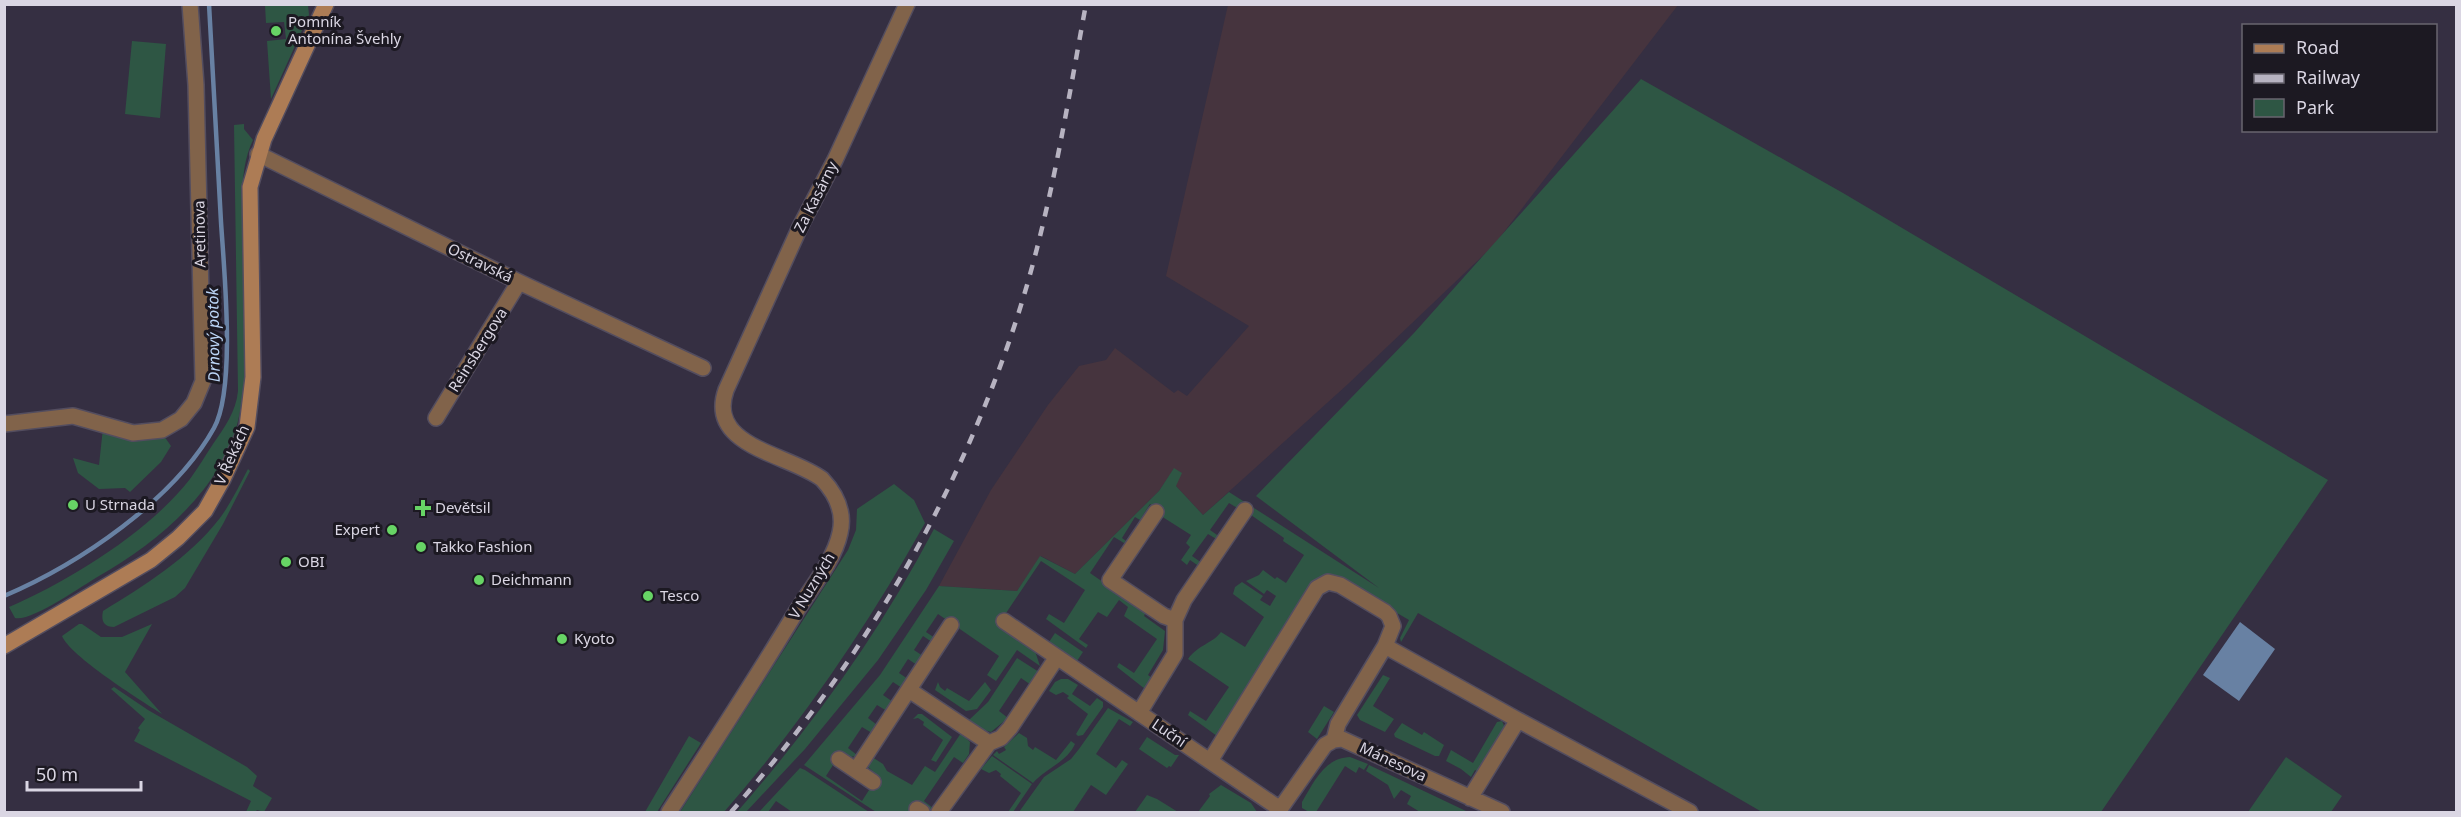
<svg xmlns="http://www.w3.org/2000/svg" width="2461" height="817" viewBox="0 0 2461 817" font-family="'Noto Sans',sans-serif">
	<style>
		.industrial { fill: #46343e }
		.green { fill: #2e5644 }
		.water { fill: #6881a3 }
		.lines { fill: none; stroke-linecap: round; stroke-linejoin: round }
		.stream { stroke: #6881a3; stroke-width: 4.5 }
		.street-casing { stroke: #534d5f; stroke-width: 18 }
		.secondary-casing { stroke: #534d5f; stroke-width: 18 }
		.street { stroke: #81634a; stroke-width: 15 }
		.secondary { stroke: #ad7c55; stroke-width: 15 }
		.rail { stroke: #b7b3c1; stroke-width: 4.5; stroke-dasharray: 10 10; stroke-linecap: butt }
		.poi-dot { fill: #67d465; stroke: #1c1922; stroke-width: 2 }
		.labels { text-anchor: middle; stroke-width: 6; stroke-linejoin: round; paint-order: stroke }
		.poi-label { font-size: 15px; fill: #dad6e3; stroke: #1c1922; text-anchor: start }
		.street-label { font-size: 15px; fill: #dad6e3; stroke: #1c1922 }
		.water-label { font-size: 16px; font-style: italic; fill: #bcd5f6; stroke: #1c1922 }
	</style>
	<rect width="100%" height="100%" fill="#352f42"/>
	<path class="industrial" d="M1228,5H1678L1494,245L1348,384L1203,515L1176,486L1174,469L1159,491L1075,574L1041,556L1017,591L939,586L991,490L1048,405L1079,366L1106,360L1115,348L1174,393L1178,390L1187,396L1249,326L1166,276Z"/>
	<path class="green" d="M265,5H308L309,15L271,99L267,41L286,39L284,22L266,23Z
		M132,41L166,44L160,118L125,114Z
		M1641,79L1843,193L2328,480L2101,812H1762L1418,613L1401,642L1400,638L1409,620L1337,578L1314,582L1308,588L1217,736L1188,715L1190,711L1206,721L1229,687L1188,659C1199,644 1212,644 1221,632L1245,647L1264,617L1233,594L1235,587L1242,582L1263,596L1260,600L1270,606L1276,596L1267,590L1264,594L1246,581L1259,575L1263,570L1275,579L1277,577L1286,583L1304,555L1283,541L1284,538L1251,515L1252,513L1241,505L1239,509L1229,503L1210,530L1220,537L1218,540L1208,534L1192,556L1202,563L1200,567L1190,560L1187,565L1181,560L1190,547L1186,543L1191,535L1161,516L1162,511L1150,504L1140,520L1135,517L1122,538L1126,541L1124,543L1114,537L1090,573L1146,612L1144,616L1165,631L1163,650L1148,675L1152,678L1145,689L1117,667L1119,663L1134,673L1157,639L1124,616L1128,607L1119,600L1107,617L1098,612L1079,639L1088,645L1086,648L1046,619L1049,614L1064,623L1085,590L1041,561L998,625L1035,651L1040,666L1017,650L996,681L987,675L999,656L938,614L926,632L935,638L932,642L923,636L914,650L923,656L917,665L908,659L899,673L908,679L902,688L893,682L883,695L893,702L887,711L877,705L868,718L877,725L872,733L862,727L848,748L857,755L856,756L851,757L842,751L826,776L862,801L878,776L867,766L872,757L883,764L887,771L912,785L925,766L935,772L961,733L970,742L969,754L963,763L954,757L924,801L933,808L931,811L876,812L804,765L880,675L939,586L1017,591L1040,556L1075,574L1159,491L1174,468L1182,473L1176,486L1203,515L1229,492L1379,588L1256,496L1414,333Z
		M244,124V129L253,140C238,171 243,210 244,243C245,300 251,366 238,421C222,489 157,543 99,576C82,586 31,622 15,618L9,607C68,582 150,531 190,479C198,468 205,456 213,444C224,428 236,412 238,391L234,125Z
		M103,428L164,436L171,446L161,462L130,492L125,488L99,489L78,473L73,458L99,465Z
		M248,469L250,471L223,524L185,588L175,597L114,627C103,627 101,620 103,611C145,585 189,558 220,518C231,503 239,486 248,469Z
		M894,484L914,500L925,523C867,627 802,723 724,812H680L848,550L856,530L857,509Z
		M934,529L954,541L926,590L878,660L805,749L746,812H737C813,725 880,632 934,529Z
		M79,624H82L101,637H122L152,624L125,672L162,714C140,700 70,656 62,636Z
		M1055,633L1083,652L1077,661L1049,642Z
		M1017,658L1039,672L1031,685L1021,678L999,711L1008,718L991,732L980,729L969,720L988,702Z
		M1383,675L1390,678L1373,706L1394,719L1385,732L1360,720L1357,715Z
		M1061,679H1068L1078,685L1072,694L1090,706L1097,698L1103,702V707L1083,735L1078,736L1076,734L1088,714L1067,698L1069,696L1063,692L1056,695L1049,691L1055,682Z
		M938,682L940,687L945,691L947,688L969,701L985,682L991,690L977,709L966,711L935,690Z
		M114,687L148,710L247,767L257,776L253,786L272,798L264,812L257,810L255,812H246L251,801L134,741L140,730L138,728L145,719L111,689Z
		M1324,706L1334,712L1317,739L1308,732Z
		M1108,708L1133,722L1130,726L1119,719L1096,754L1116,768L1122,760L1128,764L1106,795L1091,785L1073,812H1019L1044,777L1071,759L1079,749Z
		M918,714H922L952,737L936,762L931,760L943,740L923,725L924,722L918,718L913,719Z
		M1502,721L1505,728L1479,772L1475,770L1471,777L1461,769L1446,761L1451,750L1473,763L1497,722Z
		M1402,723L1422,735L1424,732L1444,745L1439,756H1435L1395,737L1394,734Z
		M1019,733L1027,738L1028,746L1033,750L1035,747L1056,760L1071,741L1075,744C1067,762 1045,769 1033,783L993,755L997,751L999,754L1006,750L1004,747Z
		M689,736L701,743L657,812H645Z
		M1147,737L1175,755H1179L1171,767L1169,766L1167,768L1139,749Z
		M992,756L1032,784L1013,812H1008L1021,793L1000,776L1001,774L996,770L989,773L981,769Z
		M1350,757L1368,764L1364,770L1359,767L1356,773L1345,766L1316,812H1309L1302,808V802C1314,782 1324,758 1350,757Z
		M2286,757L2342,796L2331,812H2248Z
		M1369,765L1466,811L1465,812H1420L1407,804L1411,796L1401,790L1394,799L1388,785L1366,771Z
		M800,768L805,770L869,812H792L776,801L768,812H759Z
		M1221,785L1251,803L1257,812H1198L1210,796L1209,794Z
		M1147,795L1157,799L1178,812H1135Z"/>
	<path class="water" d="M2240,622L2275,649L2239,701L2203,675Z"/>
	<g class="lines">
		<path class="stream" d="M4,596C79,564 174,500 214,428C236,388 224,270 221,222C217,149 213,77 209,4"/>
		<defs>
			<path id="street" d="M258,154L519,282L703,368
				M436,418L519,282
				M4,424L73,416L133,433L162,430L181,419L194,403L203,381L196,85L190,4
				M1156,512L1110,580L1164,616L1175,620
				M1004,621L1057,657
				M1385,646L1518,720L1470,798
				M909,690L989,743
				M1139,713L1175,654V620L1184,600L1245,510
				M1518,720L1690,812
				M839,759L873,782
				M1210,761L1317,588L1328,582L1340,585L1385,612L1389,616L1393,626L1385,646L1338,724L1334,740
				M856,770L951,625
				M917,809L922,812
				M669,812C712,746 755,680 796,612C811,588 834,561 840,533C845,512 836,494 822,479C789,454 706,447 726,390L800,227L835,160L907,4
				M939,812L989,743L1001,738L1010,728L1057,657L1280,809
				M1278,812L1325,745L1334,740L1342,739L1502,812"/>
			<path id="secondary" d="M4,646L151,560L178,538L205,511L223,479L247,427L253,377L250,187L264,139L326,4"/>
		</defs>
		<use href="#street" class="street-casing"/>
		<use href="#secondary" class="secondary-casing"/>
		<use href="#street" class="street"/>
		<use href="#secondary" class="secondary"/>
		<path class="rail" d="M731,812C856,670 954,507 1014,327C1049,222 1066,112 1086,4"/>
	</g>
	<g class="poi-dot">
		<circle cx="276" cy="31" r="6"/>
		<circle cx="73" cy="505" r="6"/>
		<path d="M420 499h6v6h6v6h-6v6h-6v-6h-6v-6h6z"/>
		<circle cx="392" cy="530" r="6"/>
		<circle cx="421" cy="547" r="6"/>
		<circle cx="286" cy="562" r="6"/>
		<circle cx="479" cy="580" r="6"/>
		<circle cx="648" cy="596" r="6"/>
		<circle cx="562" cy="639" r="6"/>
	</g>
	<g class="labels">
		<g class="poi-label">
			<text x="288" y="27">Pomník<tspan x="288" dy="17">Antonína Švehly</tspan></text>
			<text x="85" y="510">U Strnada</text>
			<text x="435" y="513">Devětsil</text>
			<text x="380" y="535" text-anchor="end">Expert</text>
			<text x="433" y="552">Takko Fashion</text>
			<text x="298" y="567">OBI</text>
			<text x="491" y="585">Deichmann</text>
			<text x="660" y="601">Tesco</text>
			<text x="574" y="644">Kyoto</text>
		</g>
		<g class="street-label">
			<text transform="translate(816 197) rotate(-63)" y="5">Za Kasárny</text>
			<text transform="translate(200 234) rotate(-91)" y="5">Aretinova</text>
			<text transform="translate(480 263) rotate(26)" y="5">Ostravská</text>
			<text transform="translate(478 350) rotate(-58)" y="5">Reinsbergova</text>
			<text transform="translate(232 455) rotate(-66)" y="5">V Řekách</text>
			<text transform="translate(812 586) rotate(-59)" y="5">V Nuzných</text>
			<text transform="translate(1169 733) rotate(34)" y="5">Luční</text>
			<text transform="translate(1393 762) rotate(25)" y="5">Mánesova</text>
		</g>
		<g class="water-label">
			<text transform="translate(213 335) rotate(-91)" y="6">Drnový potok</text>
		</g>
	</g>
	<rect width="2461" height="817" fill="none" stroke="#dad6e3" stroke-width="12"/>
	<rect x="2242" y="24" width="195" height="108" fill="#1c1922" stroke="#68656f" stroke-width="1.5"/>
	<rect x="2254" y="44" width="30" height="9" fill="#ad7c55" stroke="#68656f" stroke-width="1.5"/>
	<text x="2296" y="54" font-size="18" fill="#dad6e3">Road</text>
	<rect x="2254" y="74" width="30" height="9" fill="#b7b3c1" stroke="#68656f" stroke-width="1.5"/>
	<text x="2296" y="84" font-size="18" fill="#dad6e3">Railway</text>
	<rect x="2254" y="99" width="30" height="18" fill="#2e5644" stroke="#68656f" stroke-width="1.5"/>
	<text x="2296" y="114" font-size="18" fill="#dad6e3">Park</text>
	<path d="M27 781v9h114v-9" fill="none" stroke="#dad6e3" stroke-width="3"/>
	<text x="36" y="781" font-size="18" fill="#dad6e3" stroke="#1c1922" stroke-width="4.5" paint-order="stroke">50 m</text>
</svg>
